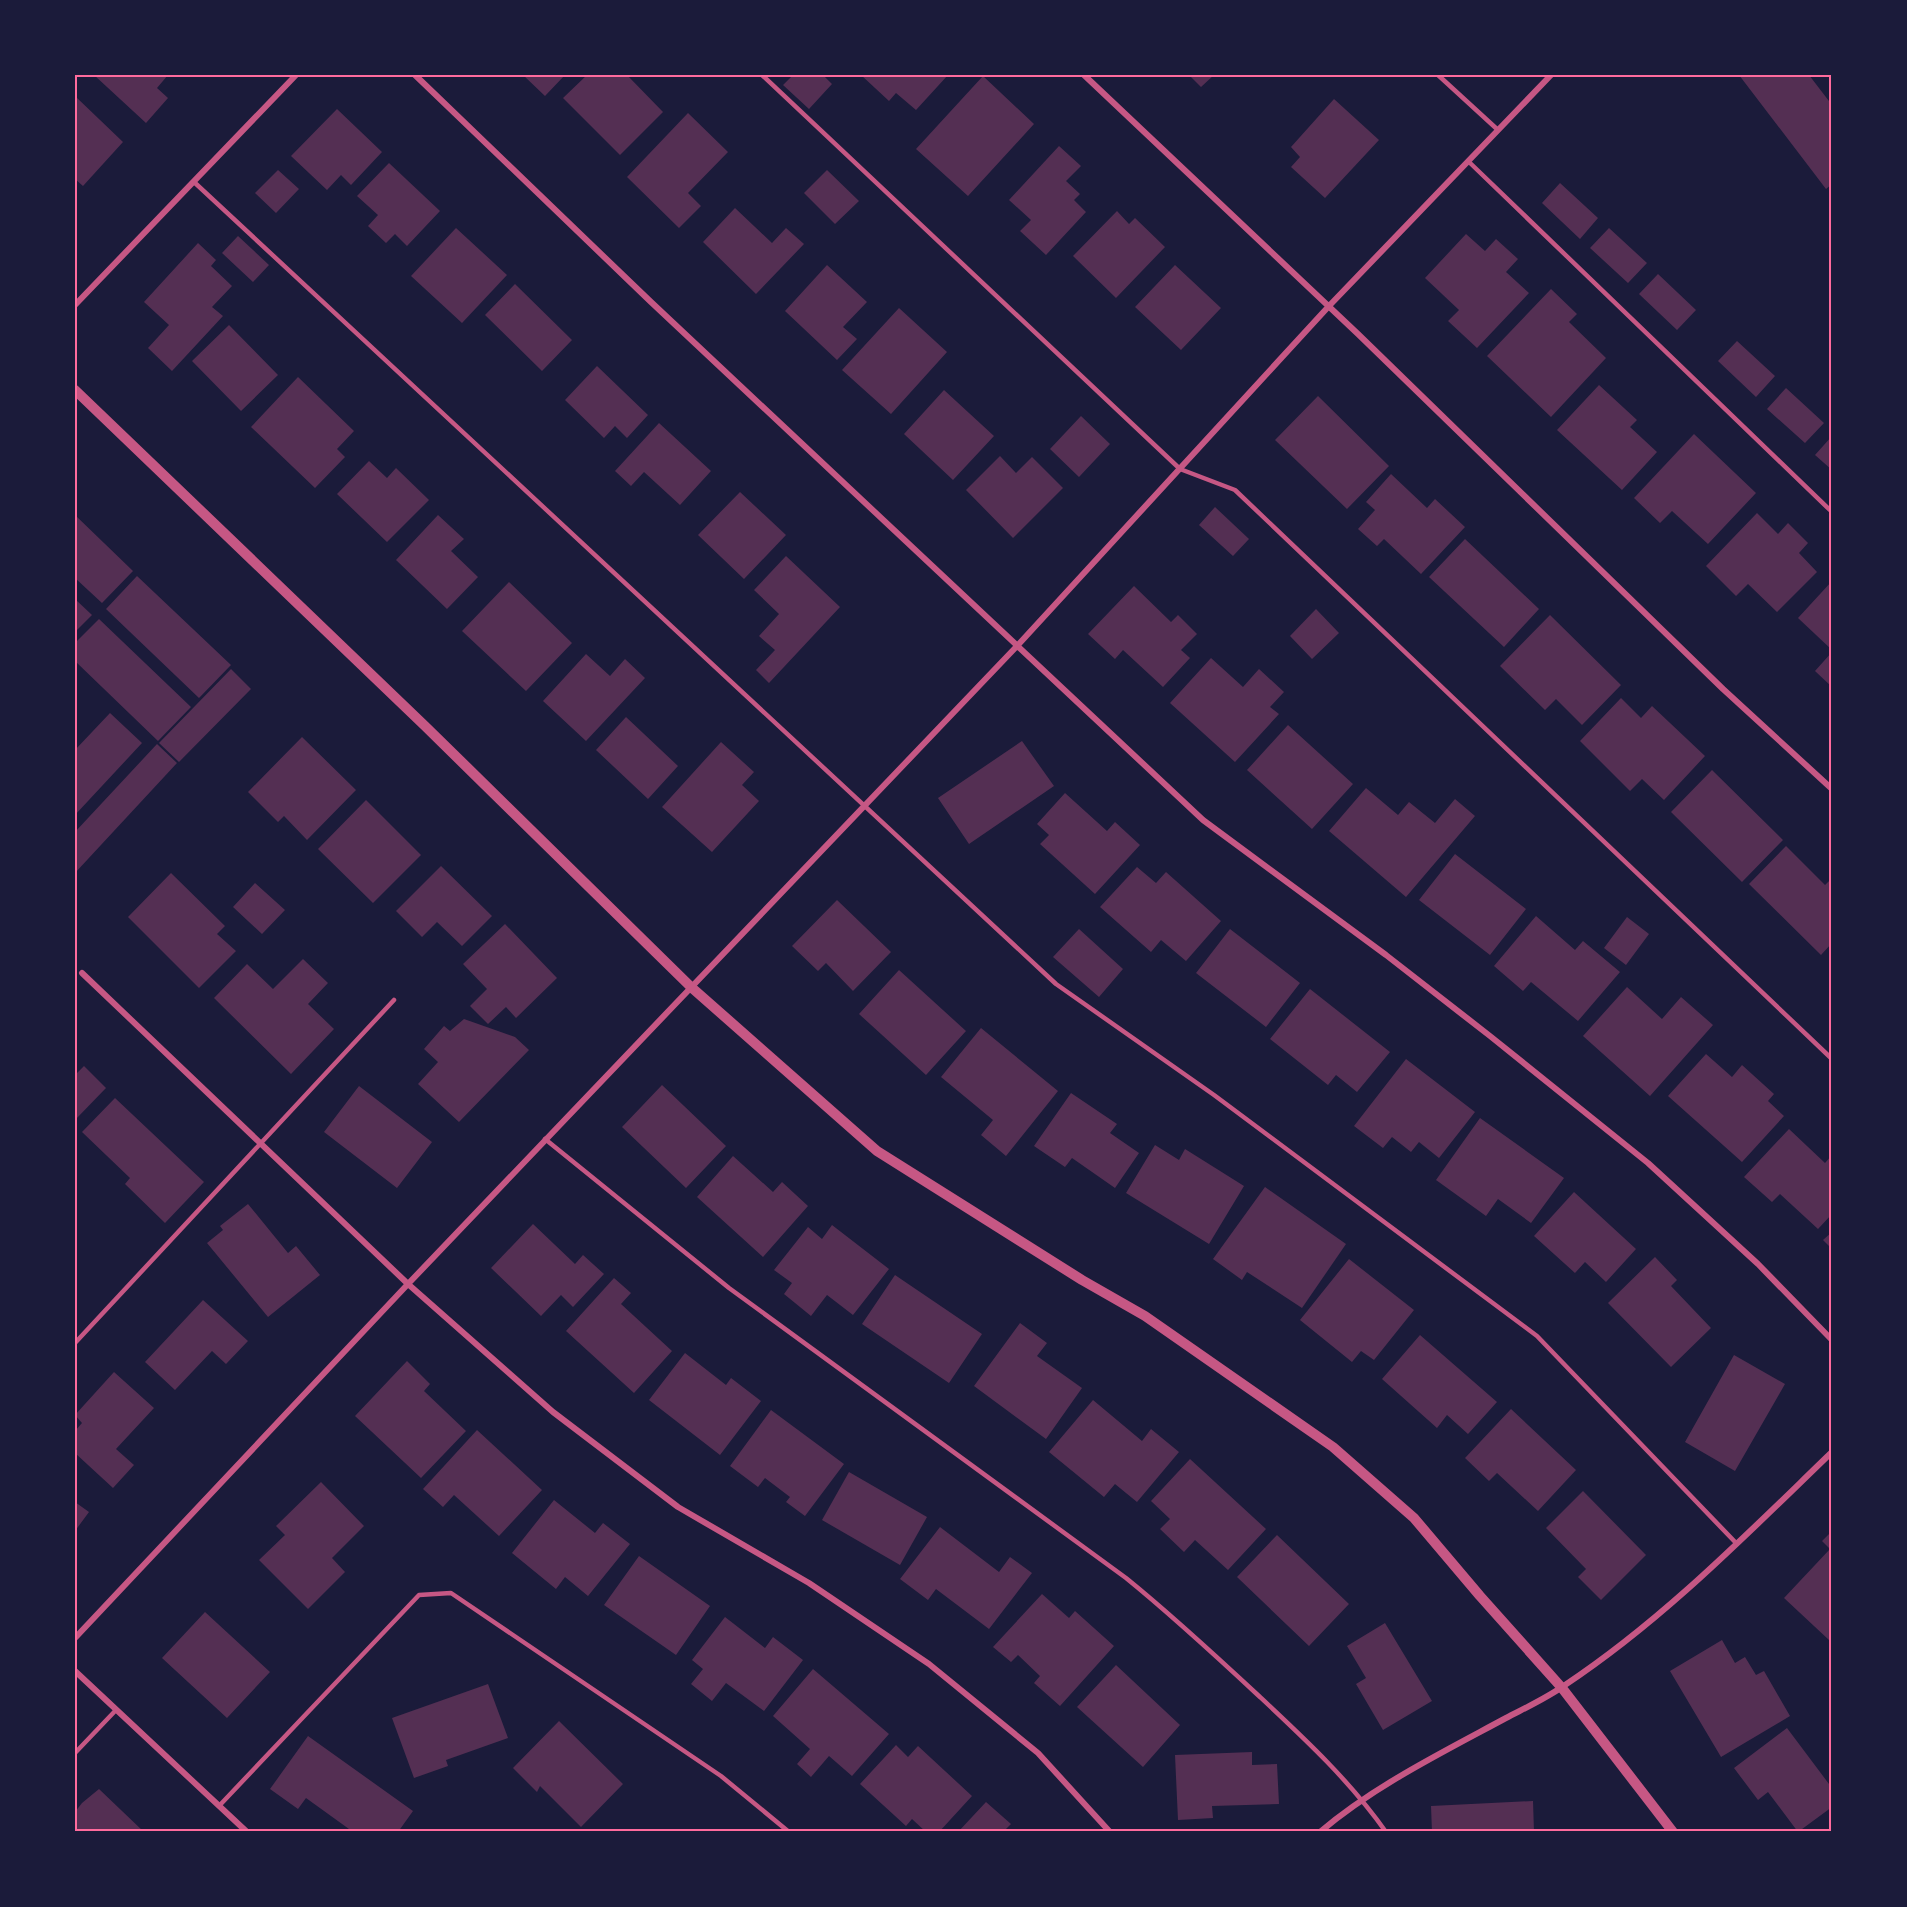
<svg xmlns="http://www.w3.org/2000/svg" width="1907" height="1907" viewBox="0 0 1907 1907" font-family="Spectral,serif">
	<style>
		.building { fill: #542f53 }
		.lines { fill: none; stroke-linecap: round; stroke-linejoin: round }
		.service { stroke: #c65784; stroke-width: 4.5 }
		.minor { stroke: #c65784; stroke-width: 6 }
		.tertiary { stroke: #c65784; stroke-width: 10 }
		.neatline { fill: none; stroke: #ff6b9d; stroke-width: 2 }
	</style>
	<rect width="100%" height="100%" fill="#1b1b3a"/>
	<path class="building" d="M94,75H168L157,88L168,98L146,123Z
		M523,75H565L545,96Z
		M587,75H627L663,112L620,155L563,98Z
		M793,75H823L832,84L809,109L783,85Z
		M861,75H948L916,110L896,93L889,101Z
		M1189,75H1214L1201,87Z
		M1739,75H1809L1832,105V184L1826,189Z
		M983,76L1034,124L968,196L916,149Z
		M75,96L123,142L83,186L75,179Z
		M1334,99L1379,140L1325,198L1291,167L1300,157L1291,147Z
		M337,109L382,152L351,185L341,175L327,190L291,156Z
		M688,113L728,152L688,193L701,206L679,228L627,177Z
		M1059,146L1081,166L1066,181L1080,194L1074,200L1086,212L1046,255L1020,231L1031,220L1009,200Z
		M389,163L440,211L407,246L395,234L386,243L368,226L378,215L357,196Z
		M278,170L299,189L276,213L255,193Z
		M827,170L859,201L835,224L804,193Z
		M1560,183L1598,218L1580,239L1542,203Z
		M735,208L772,243L786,228L804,244L756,294L703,242Z
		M1117,211L1129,224L1135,218L1165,247L1116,298L1073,256Z
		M456,228L507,275L462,323L411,276Z
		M1609,228L1647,263L1628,283L1590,248Z
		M1466,234L1485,251L1496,239L1518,259L1506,272L1529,293L1477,348L1448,321L1459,310L1425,278Z
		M238,236L269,265L253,282L222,253Z
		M198,243L216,260L211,266L232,286L212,307L223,316L172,371L148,348L169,325L144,302Z
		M827,265L867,302L843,327L857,339L837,360L785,311Z
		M1175,265L1221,308L1181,350L1135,307Z
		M1658,274L1696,310L1677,330L1639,294Z
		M515,284L572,340L542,371L485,315Z
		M1551,289L1577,314L1569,322L1606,358L1551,417L1487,356Z
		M899,308L947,352L891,414L842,370Z
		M229,325L278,375L241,411L192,361Z
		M1737,341L1775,376L1756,397L1718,361Z
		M597,366L648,415L627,438L615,426L604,438L565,400Z
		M298,377L354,431L337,449L345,457L315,488L251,427Z
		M1599,385L1637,420L1630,427L1657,452L1622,490L1557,430Z
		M1786,388L1824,423L1805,443L1767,409Z
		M944,390L994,436L953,480L904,434Z
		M1318,396L1389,466L1347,509L1275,440Z
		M1081,416L1110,444L1079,477L1050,449Z
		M659,423L711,471L680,505L644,472L631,486L615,471Z
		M1694,434L1756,493L1708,544L1672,511L1660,523L1634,498Z
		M1832,436V470L1815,455Z
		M1000,456L1016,473L1032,457L1063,488L1013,538L966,490Z
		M369,461L387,478L396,468L429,500L387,542L337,494Z
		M1391,474L1427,508L1435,499L1465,527L1421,574L1384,539L1377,546L1358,529L1375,510L1366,502Z
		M740,492L786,535L744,579L698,535Z
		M1215,507L1249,539L1233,556L1199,525Z
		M1757,513L1778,534L1788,523L1808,543L1799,553L1817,572L1777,612L1748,584L1736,596L1706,566Z
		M75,515L133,571L102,603L75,578Z
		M438,515L464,539L451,551L478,577L447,609L396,560Z
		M1465,539L1539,609L1504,647L1429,577Z
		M786,556L840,607L769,683L756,670L775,650L759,636L779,614L754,590Z
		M137,576L231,665L199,698L106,609Z
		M1832,581V650L1798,618Z
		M509,582L572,643L526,691L462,631Z
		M1134,586L1171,622L1178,615L1197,634L1181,650L1190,658L1163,687L1123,650L1115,659L1088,634Z
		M75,599L92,615L75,632Z
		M1316,609L1339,633L1312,659L1290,636Z
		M1550,615L1621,685L1582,725L1556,699L1545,710L1500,666Z
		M99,619L191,707L158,741L75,661V643Z
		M1832,652V687L1815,671Z
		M586,654L610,676L625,659L645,678L586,741L543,701Z
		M1211,658L1243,687L1259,669L1284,692L1270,707L1279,714L1235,762L1170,703Z
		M231,669L251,689L179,762L159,743Z
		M1621,698L1641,718L1652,706L1705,756L1664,800L1642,779L1630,791L1580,741Z
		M110,713L142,743L75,815V750Z
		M626,717L678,766L648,799L596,750Z
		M1288,725L1353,784L1312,829L1247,770Z
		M302,737L356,790L307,840L284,816L278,822L248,792Z
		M1022,741L1054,786L969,844L938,798Z
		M721,742L754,772L742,785L759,801L712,852L662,807Z
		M157,744L177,763L75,873V832Z
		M1712,770L1783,840L1742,882L1671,812Z
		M1366,788L1398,815L1409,802L1435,823L1455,799L1475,816L1406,897L1329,831Z
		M1065,793L1107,831L1115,822L1140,845L1095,894L1040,844L1049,835L1037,824Z
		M366,800L421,855L373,903L318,849Z
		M1786,846L1825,885L1832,878V943L1821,955L1749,884Z
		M1455,854L1526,909L1490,955L1419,900Z
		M441,866L492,916L462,946L437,922L422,937L396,911Z
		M1137,867L1156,883L1166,872L1221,921L1186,961L1161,940L1151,952L1100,907Z
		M171,873L225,926L217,934L236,951L199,988L128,917Z
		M255,883L285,910L262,934L233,907Z
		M837,900L891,952L853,991L826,963L818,971L792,946Z
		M1536,916L1575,950L1583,941L1620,972L1578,1021L1531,982L1523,991L1494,966Z
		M1627,917L1649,934L1626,965L1604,948Z
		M505,924L557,978L516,1018L506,1007L488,1024L470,1006L487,989L463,964Z
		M1079,929L1123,969L1099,997L1053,957Z
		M1230,929L1300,983L1266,1027L1196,973Z
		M303,959L328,983L308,1004L334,1029L291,1074L214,998L247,964L273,989Z
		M899,970L966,1031L926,1075L859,1014Z
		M1627,987L1662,1019L1681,997L1713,1025L1650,1096L1583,1036Z
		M1310,989L1390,1052L1357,1092L1336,1075L1328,1085L1270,1039Z
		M464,1019L515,1037L529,1050L459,1122L418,1084L438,1062L424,1049L444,1026L450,1031Z
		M981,1028L1058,1091L1006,1156L981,1135L993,1120L941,1077Z
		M1706,1054L1732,1077L1742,1065L1774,1094L1768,1101L1784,1116L1742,1162L1668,1096Z
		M1406,1059L1475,1112L1439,1158L1419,1142L1411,1152L1392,1137L1383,1148L1354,1126Z
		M84,1066L106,1088L75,1120V1075Z
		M662,1085L726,1146L686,1188L622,1127Z
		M359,1086L432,1142L397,1188L324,1132Z
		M1071,1093L1117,1124L1110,1133L1139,1153L1115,1188L1072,1158L1065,1167L1034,1146Z
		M115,1098L204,1182L165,1223L125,1184L130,1178L82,1132Z
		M1480,1118L1564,1178L1531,1223L1498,1199L1486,1216L1436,1180Z
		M1789,1129L1825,1163L1832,1155V1214L1818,1229L1780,1194L1772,1202L1744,1177Z
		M1155,1145L1179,1160L1185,1149L1244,1186L1209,1244L1126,1193Z
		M733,1156L773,1192L782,1182L808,1206L763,1257L697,1197Z
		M1265,1187L1346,1244L1302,1308L1247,1272L1242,1280L1213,1259Z
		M1574,1192L1636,1249L1606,1282L1585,1262L1575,1273L1534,1236Z
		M248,1204L288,1253L296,1246L320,1275L268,1317L207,1243L223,1230L220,1226Z
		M533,1224L575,1264L583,1255L604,1274L573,1307L561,1295L541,1316L491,1268Z
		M832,1225L889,1269L853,1315L827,1295L811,1316L784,1294L792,1283L774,1270L808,1227L822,1239Z
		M1832,1232V1249L1823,1240Z
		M1655,1257L1677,1280L1671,1286L1711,1328L1671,1367L1608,1303Z
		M1349,1259L1414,1310L1374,1360L1361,1351L1352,1362L1300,1320Z
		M895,1275L982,1334L949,1383L862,1324Z
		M614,1278L631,1293L621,1304L672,1351L634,1393L566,1331Z
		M203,1300L248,1341L226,1364L212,1351L175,1390L145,1362Z
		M1020,1323L1047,1343L1037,1356L1082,1388L1046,1439L974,1386Z
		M1420,1335L1497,1402L1468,1434L1447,1415L1437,1428L1382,1379Z
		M685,1353L726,1385L731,1378L761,1401L720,1455L649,1400Z
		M1734,1355L1785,1384L1735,1471L1685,1442Z
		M407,1361L430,1384L424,1391L466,1431L421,1478L355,1416Z
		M114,1372L154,1408L116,1449L134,1465L113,1488L75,1453V1431L82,1423L75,1415Z
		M1093,1400L1142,1441L1151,1429L1179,1452L1137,1502L1115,1484L1104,1497L1049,1452Z
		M1511,1409L1576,1470L1538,1511L1497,1473L1489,1481L1465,1458Z
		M771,1410L844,1464L805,1516L786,1502L790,1497L765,1478L758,1487L730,1466Z
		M477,1430L542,1490L499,1536L454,1495L443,1507L423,1489Z
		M1190,1459L1266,1529L1228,1570L1195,1540L1184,1552L1160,1529L1170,1519L1151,1501Z
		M849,1472L927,1517L900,1565L822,1520Z
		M321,1482L364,1526L332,1558L345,1572L308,1609L259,1560L285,1535L276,1526Z
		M1583,1491L1646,1555L1601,1600L1578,1577L1586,1569L1546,1528Z
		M554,1500L595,1533L603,1523L630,1544L588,1596L565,1577L556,1589L512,1553Z
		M75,1502L89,1512L75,1531Z
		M940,1527L999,1572L1010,1557L1032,1573L989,1629L936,1589L928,1600L900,1579Z
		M1832,1531V1636L1829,1640L1784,1598L1830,1549L1822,1541Z
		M1277,1535L1349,1604L1309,1646L1237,1577Z
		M639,1556L710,1606L676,1655L604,1605Z
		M1042,1594L1069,1618L1075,1611L1114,1646L1060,1706L1034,1683L1040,1676L1018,1655L1011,1662L993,1647Z
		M205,1612L270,1672L227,1718L162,1658Z
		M725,1617L765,1648L773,1637L803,1660L764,1711L726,1683L712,1701L691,1684L703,1669L692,1660Z
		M1385,1623L1432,1701L1383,1730L1356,1684L1366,1678L1347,1646Z
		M1722,1640L1735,1663L1745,1657L1756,1675L1764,1671L1790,1716L1721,1757L1670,1671Z
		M1116,1665L1180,1725L1143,1767L1077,1707Z
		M813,1669L889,1734L852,1776L829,1756L811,1777L797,1764L810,1749L773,1716Z
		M488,1684L508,1738L446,1760L448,1766L414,1778L392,1718Z
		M559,1721L623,1784L581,1827L540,1786L537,1792L513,1768Z
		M1787,1728L1832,1788V1807L1798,1832L1768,1792L1758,1800L1734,1768Z
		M308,1736L413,1811L398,1832H348L349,1829L306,1798L298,1809L270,1789Z
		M896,1745L908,1757L918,1746L972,1796L939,1832H926L912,1819L906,1826L860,1784Z
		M1252,1752V1765L1277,1764L1279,1804L1212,1806L1213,1818L1178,1820L1175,1755Z
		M99,1789L144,1832H80L75,1827V1812L82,1803Z
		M1533,1801L1534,1832H1432L1431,1806Z
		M986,1802L1011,1824L1003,1832H958Z"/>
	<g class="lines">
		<path class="service" d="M762,75L1180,469L1235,490L1832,1059
			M1438,75L1498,130
			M1468,161L1832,512
			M194,182L1056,984L1214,1095L1537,1336L1737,1544
			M545,1139L729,1288L1126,1578C1173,1616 1216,1656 1260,1697C1306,1740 1350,1781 1386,1832
			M75,1343L394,1000
			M75,1753L116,1710
			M219,1806L419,1595L451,1593L721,1776L789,1832"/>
		<path class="minor" d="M415,75L651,302L1203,820L1386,955L1490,1036L1648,1163L1758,1264L1832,1340
			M1084,75L1358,334L1723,689L1832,789
			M75,305L296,75
			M82,973L408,1284L553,1412L678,1507L809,1583L929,1664L1038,1753L1110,1832
			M75,1638L408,1284L1018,645L1329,306L1551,75
			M75,1671L247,1832
			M1320,1832C1374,1786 1443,1752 1506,1718C1525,1708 1547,1698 1565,1685C1663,1620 1747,1534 1832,1452"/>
		<path class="tertiary" d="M75,390L425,726L691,987L877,1151L1082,1280L1145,1316L1333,1447L1414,1518L1480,1596L1562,1688L1673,1832"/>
	</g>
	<rect width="1907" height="1907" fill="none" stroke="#1b1b3a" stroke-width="153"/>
	<rect x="76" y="76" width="1754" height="1754" class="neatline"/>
</svg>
